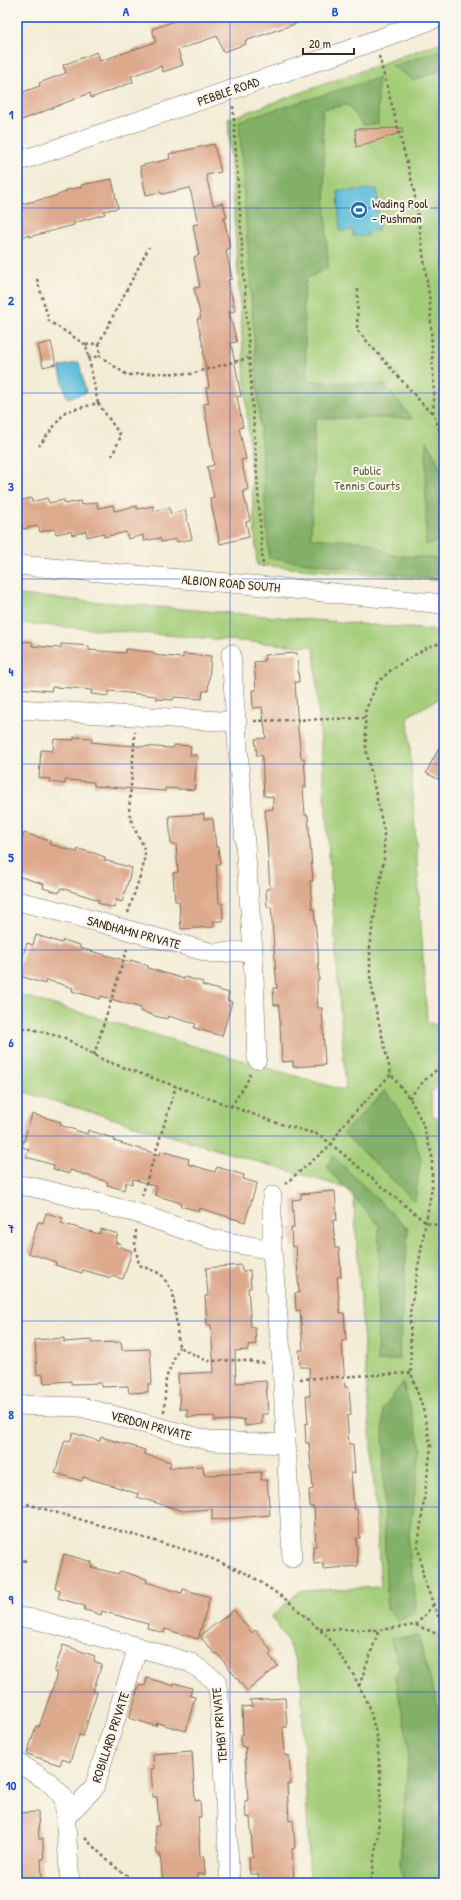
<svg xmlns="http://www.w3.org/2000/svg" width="461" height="1900" viewBox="0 0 461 1900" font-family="'Patrick Hand',sans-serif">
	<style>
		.green { fill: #a4cd79; stroke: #707c4c }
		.forest { fill: #83b069; stroke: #5f6d44 }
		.water { fill: #5bbdd9; stroke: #4b747c }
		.building { fill: #dda98c }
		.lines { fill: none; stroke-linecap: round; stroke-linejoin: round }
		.minor-casing { stroke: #7b6e5e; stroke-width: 20 }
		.path { stroke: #7b6e5e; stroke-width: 2.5; stroke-dasharray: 3 3; stroke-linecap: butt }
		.minor { stroke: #fff; stroke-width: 19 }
		.grid { fill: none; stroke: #1d4ed8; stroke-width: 1; stroke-opacity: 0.55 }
		.labels { text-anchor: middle; stroke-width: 4; stroke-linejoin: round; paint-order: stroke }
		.street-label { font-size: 13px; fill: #3b2a1e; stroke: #fbf7ec }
		.poi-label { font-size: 13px; fill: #3b2a1e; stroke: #fbf7ec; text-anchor: start }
		.park-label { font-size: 13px; fill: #5a5b39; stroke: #fbf7ec }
		.neatline { fill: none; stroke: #1d4ed8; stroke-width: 1.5 }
		.grid-label { font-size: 13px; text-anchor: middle; font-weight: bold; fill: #1d4ed8 }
	</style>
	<rect width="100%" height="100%" fill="#fbf7ec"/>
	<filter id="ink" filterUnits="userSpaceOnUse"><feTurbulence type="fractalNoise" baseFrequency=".025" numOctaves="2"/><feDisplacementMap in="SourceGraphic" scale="8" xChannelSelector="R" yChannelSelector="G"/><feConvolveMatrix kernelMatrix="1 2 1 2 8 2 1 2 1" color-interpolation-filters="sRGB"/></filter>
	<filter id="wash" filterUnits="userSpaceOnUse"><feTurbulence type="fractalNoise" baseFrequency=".012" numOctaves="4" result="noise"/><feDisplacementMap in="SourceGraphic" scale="16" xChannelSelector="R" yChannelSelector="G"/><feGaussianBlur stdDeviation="0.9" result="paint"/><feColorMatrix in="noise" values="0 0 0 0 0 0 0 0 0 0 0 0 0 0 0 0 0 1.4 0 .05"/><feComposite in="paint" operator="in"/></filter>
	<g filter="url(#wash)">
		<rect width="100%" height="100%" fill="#f3ecd6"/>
		<path class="green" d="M444,41V581L257,565L228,119Z
			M17,595L444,631V696L408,716L427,1021L444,1029V1081L431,1092L433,1116L444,1120V1883H310L301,1679C295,1655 286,1636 271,1617L300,1591L381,1587L353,1190L17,1090V994L346,1091L314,647L17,623Z"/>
		<path class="forest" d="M444,49V69L414,80L392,66Z
			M378,78V124L363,125L348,105L322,109L328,268L306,279L303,300L307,381L385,385L412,418H315L311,538L368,542L391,555L444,559V580L269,558L239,121Z
			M426,439L444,475V539L426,545Z
			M385,1090L409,1124L421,1158L415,1201L343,1133Z
			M333,1156L408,1229L399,1359L377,1362L379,1225L326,1167Z
			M403,1382L421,1448L408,1543L416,1604L413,1613L399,1621L387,1609L384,1523L383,1409Z
			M418,1636L438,1706L442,1883H404L400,1863L409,1747L395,1677L400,1667L390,1638Z"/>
		<path class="water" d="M377,189L379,230L368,231V236H353V230L340,231L338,191Z
			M79,362L86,393L67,398L59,367Z"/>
		<g id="blocks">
			<path class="building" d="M186,17H308L309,19L245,41L246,44L223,52L217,36L178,50L183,65L163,72L161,66L131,76L133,82L91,98L90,93L17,122V94L40,86L39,83L66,73L63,65L97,52L100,61L156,42L152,29Z
				M402,128L403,132L356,147L355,129Z
				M214,144L221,172L206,175L213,205L223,203L227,218H224L230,248L226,250L232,279L228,280L235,311L229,312L237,342L231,343L241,396L237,397L243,427L239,428L246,459L241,460L248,489L243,491L250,521L246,522L249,537L220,544L210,498L214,497L207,467L214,465L204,404L209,403L206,388L209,387L203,350H204L197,319L201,318L194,288L200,287L194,257L199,255L193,225L198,224L190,188L162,194L161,192L146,195L140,166L170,159L169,154Z
				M112,179L118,208L104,211L105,214L74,223V225L29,237V235L17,238V205L52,197L66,192V190L82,187L81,185Z
				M51,342L56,364L43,367L38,345Z
				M31,498L32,502L47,498L49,503L64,500L65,504L80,501L81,505L97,502L98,508L113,505L114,511L137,506V509L153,506L154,511L169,507L171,514L185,510L192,539L177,542L176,539L161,542L160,538L144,541L143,535L128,539L126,532L104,537L103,533L87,537L86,531L72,535L71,531L56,534L54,529L40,532L38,526L23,529L17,501Z
				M17,641L33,642L32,646L61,648V644L77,645L89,646V650L125,653L126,649L141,651L154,652V655L183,658V654L211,656L208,691H203L202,699L174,697L173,700L156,699V696L109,691L108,696L91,694L92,690L73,688L52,687L51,691L17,688Z
				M297,653L299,682H295L298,729L301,758H304L306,787H303L305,815H308L313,881H310L312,909H314L318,951L319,980H317V994L318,1008H322L325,1065L293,1067V1061L282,1062L279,1005H274L273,988H277L271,907H267L266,889H270L265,810L273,809V797L264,796L262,755L257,756L255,739L266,738L262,707L253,708L252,690H256L254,662L265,661L264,655Z
				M74,737L92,738L91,742L120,745L173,748L174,745L191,746L190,755H197L194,790L165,788V791L136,789L94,786V782L81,781L65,780V784L50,782L51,779L39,778L41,750L53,751L54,739L74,740Z
				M444,738V782L426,773Z
				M204,814V819H213L216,847H218L220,864H216L218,884L219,903H222L223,921H213L214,927L181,929L179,901H175L174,888L173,873L178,872L176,844H171L169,816Z
				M24,833L50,841L49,844L77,852L78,849L94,853L105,857L104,860L132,868L122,902L116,900L114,908L98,903L99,900L61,888L59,893L43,888L44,884L17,876V854Z
				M36,935L62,943L63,940L80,945V948L130,962V960L141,963L148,966V968L184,979L185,977L195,980L203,982L202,985L229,993L227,1000L232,1002L222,1036L194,1028L196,1024L168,1016L167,1019L155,1016L140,1011L141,1008L101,996L100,999L72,991L73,988L61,984L46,980L45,984L17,975L27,943L33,945Z
				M32,1114L61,1122L60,1125L87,1134L88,1130L115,1139L114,1141L160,1155L161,1151L189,1159L188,1164L215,1172L217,1167L244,1175L243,1179L257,1183L245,1222L199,1208V1211L180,1206L181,1203L155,1195L157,1187L133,1179L132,1184L126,1182L124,1190L107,1185L108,1182L70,1170L69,1174L53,1169L54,1165L26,1157L29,1149L22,1147Z
				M335,1191L337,1220H333L335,1248H339L341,1277H337L339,1299L340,1313H344L346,1341H342L345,1387H349L351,1415L347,1416L349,1444H353L355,1473H351L354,1509H357L360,1538H356L358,1566L323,1569V1563L314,1564L313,1546H316L315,1527L314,1507H310L309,1490L313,1489L309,1443H306L305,1424L308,1423L306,1396H310L309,1367H300L299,1350H303L300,1310L296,1311L295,1293H299L296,1246L292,1247L291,1228H294L292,1200L301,1199V1194Z
				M46,1213L63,1218L61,1223L99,1234L101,1229L118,1234L115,1242L121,1244L120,1247L132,1251L123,1279L112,1276L111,1278L83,1270L82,1273L55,1265L56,1262L28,1253L38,1222L43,1223Z
				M241,1265L242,1271L250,1270L251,1288H248L251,1327H255L256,1344L248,1345V1350L235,1351L236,1383L266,1381L268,1414H262V1424L245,1426L244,1419L215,1421V1416L187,1417V1409H180L178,1374L214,1372L211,1325H207L206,1310L205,1296H208L206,1268Z
				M64,1338V1342L92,1340L93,1343L121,1342L122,1350L150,1349L152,1384H148V1392L129,1393L128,1386L101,1387V1383L71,1384V1381L44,1383L43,1374L37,1375L35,1340Z
				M73,1433L100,1441L101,1437L145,1450L144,1454L171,1462L169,1468L203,1466L204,1475H210L261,1472V1480H267L270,1515L212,1520V1509L183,1511L137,1497L138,1494L111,1485L83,1477L82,1481L55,1473L65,1440L70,1441Z
				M64,1554L92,1562L91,1567L118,1574L120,1571L147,1579L146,1582L168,1589L182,1593L183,1589L210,1597L198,1639L165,1629L164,1633L147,1628L148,1624L102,1611L101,1615L93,1612L84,1610L85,1606L58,1598L60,1590L55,1588Z
				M234,1610L252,1633L255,1630L264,1641L272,1652L269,1655L278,1666L247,1691L217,1653L215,1654L200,1636Z
				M63,1645L95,1656L94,1661L102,1664L93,1691L97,1692L83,1736L79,1735L70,1762L62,1759L60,1765L27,1754L36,1726L39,1727L53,1687L57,1673L54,1672Z
				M147,1678L174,1686V1683L192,1688L190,1696L195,1697L186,1731L157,1723L156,1726L129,1718L139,1685L145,1686Z
				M285,1698L287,1727H283L285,1756L289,1755L291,1784H287L289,1821L293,1820L295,1848L292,1849L294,1883H263L262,1880H259L258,1874H250L249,1857H253L250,1817L246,1818L245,1801L248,1800L245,1748H247L241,1746V1735H243L242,1707L254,1706L249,1700Z
				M192,1751L195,1801L200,1800L201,1817H198L200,1857L204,1856L205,1874H197V1880L195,1881L163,1883L160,1854H157L155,1826H159L157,1797H153L151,1769H154L153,1754Z
				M38,1812L39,1839H43V1849L44,1859H41L42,1883H17V1813Z"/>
		</g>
	</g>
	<g filter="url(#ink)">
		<use href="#blocks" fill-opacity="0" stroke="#7b6e5e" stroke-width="1"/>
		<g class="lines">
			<defs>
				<path id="minor" d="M17,162L332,56L439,17
					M17,565L263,586L444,604
					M231,654L253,951L257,1059
					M17,709L237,722
					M17,901L47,908L212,953L253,951
					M17,1185L33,1187L137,1213L211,1239L272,1250
					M272,1196V1250L282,1364L292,1558
					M17,1405L81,1407L211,1441L286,1444
					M17,1617L34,1619L138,1647L191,1663L216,1681L219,1697L230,1883
					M17,1762L49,1782L64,1798L70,1883
					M65,1818L94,1788L138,1647"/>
			</defs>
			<use href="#minor" class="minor-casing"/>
			<path class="path" d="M379,56L414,190L430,302L434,395L433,413L444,442
				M233,106L263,568
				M37,279L49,321L86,345L98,403L65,412L39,446
				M358,289L357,330L427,409L433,413
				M99,343L100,356L127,375L160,373L190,374L248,358
				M86,345L99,343L149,247
				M88,358L100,356
				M98,403L121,436L112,456
				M17,518L19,528L17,539
				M444,642L428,647L392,669L377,683L365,712L366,749L384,831V859L370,942V976L376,1011L391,1074L412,1102L422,1122L432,1155V1187L410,1313L411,1373L423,1409L431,1447L418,1546L424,1580L444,1631
				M254,721L365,718
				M128,913L143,867L145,854L143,845L133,826L129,812L135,732
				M17,1029L27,1028L65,1038L103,1060L277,1123L320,1135L425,1222L444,1227
				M94,1055L127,949
				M409,1098L424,1081L444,1063
				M231,1107L247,1082L250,1074
				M285,1184L332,1144L342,1126L391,1074
				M142,1196L176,1086
				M136,1230L135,1245L139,1265L161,1274L173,1292L179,1347L207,1361L238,1360L265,1363
				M300,1379L411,1373
				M164,1412L166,1378L179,1347
				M27,1504L203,1555L250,1575L288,1601L329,1638L354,1676L369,1705L377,1738L381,1784L378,1832L371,1883
				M17,1560L29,1561
				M416,1625L444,1637
				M320,1629L379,1630L416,1625L434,1604
				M359,1686L379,1630
				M85,1838C101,1854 120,1875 142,1883"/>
			<use href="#minor" class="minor"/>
		</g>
	</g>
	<path class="grid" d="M230,17V1883M17,208H444M17,393H444M17,579H444M17,764H444M17,950H444M17,1136H444M17,1321H444M17,1507H444M17,1692H444"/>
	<defs>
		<symbol id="stadium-disc" viewBox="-11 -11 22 22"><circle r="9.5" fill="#1f6fb2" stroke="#fbf7ec"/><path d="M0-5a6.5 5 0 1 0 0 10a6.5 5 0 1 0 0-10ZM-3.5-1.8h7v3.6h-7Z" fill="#fff"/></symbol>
	</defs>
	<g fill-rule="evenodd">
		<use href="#stadium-disc" x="349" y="200" width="20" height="20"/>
	</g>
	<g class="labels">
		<g class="street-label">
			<text transform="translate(228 91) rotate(-19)" y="5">PEBBLE ROAD</text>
			<text transform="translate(231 583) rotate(5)" y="5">ALBION ROAD SOUTH</text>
			<text transform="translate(134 932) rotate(15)" y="5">SANDHAMN PRIVATE</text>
			<text transform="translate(151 1425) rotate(15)" y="5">VERDON PRIVATE</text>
			<text transform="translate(219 1725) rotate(-95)" y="5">TEMBY PRIVATE</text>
			<text transform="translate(110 1737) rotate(-72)" y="5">ROBILLARD PRIVATE</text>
		</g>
		<g class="poi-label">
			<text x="372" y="208">Wading Pool<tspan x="372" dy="15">- Pushman</tspan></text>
		</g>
		<g class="park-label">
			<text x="367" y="475">Public<tspan x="367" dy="15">Tennis Courts</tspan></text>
		</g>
	</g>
	<rect width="461" height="1900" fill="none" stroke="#fbf7ec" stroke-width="44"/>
	<path d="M303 48v6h51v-6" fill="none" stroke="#3b2a1e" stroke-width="2"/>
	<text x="309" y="48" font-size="12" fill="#3b2a1e" stroke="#fbf7ec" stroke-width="3" paint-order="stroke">20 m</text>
	<rect x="22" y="22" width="417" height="1856" class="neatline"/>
	<g class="grid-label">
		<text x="126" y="16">A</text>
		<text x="335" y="16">B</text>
		<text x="11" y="119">1</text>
		<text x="11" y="305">2</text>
		<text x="11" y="491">3</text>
		<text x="11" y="676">4</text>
		<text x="11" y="862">5</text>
		<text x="11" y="1047">6</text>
		<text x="11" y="1233">7</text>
		<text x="11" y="1419">8</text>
		<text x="11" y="1604">9</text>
		<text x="11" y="1790">10</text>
	</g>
</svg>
